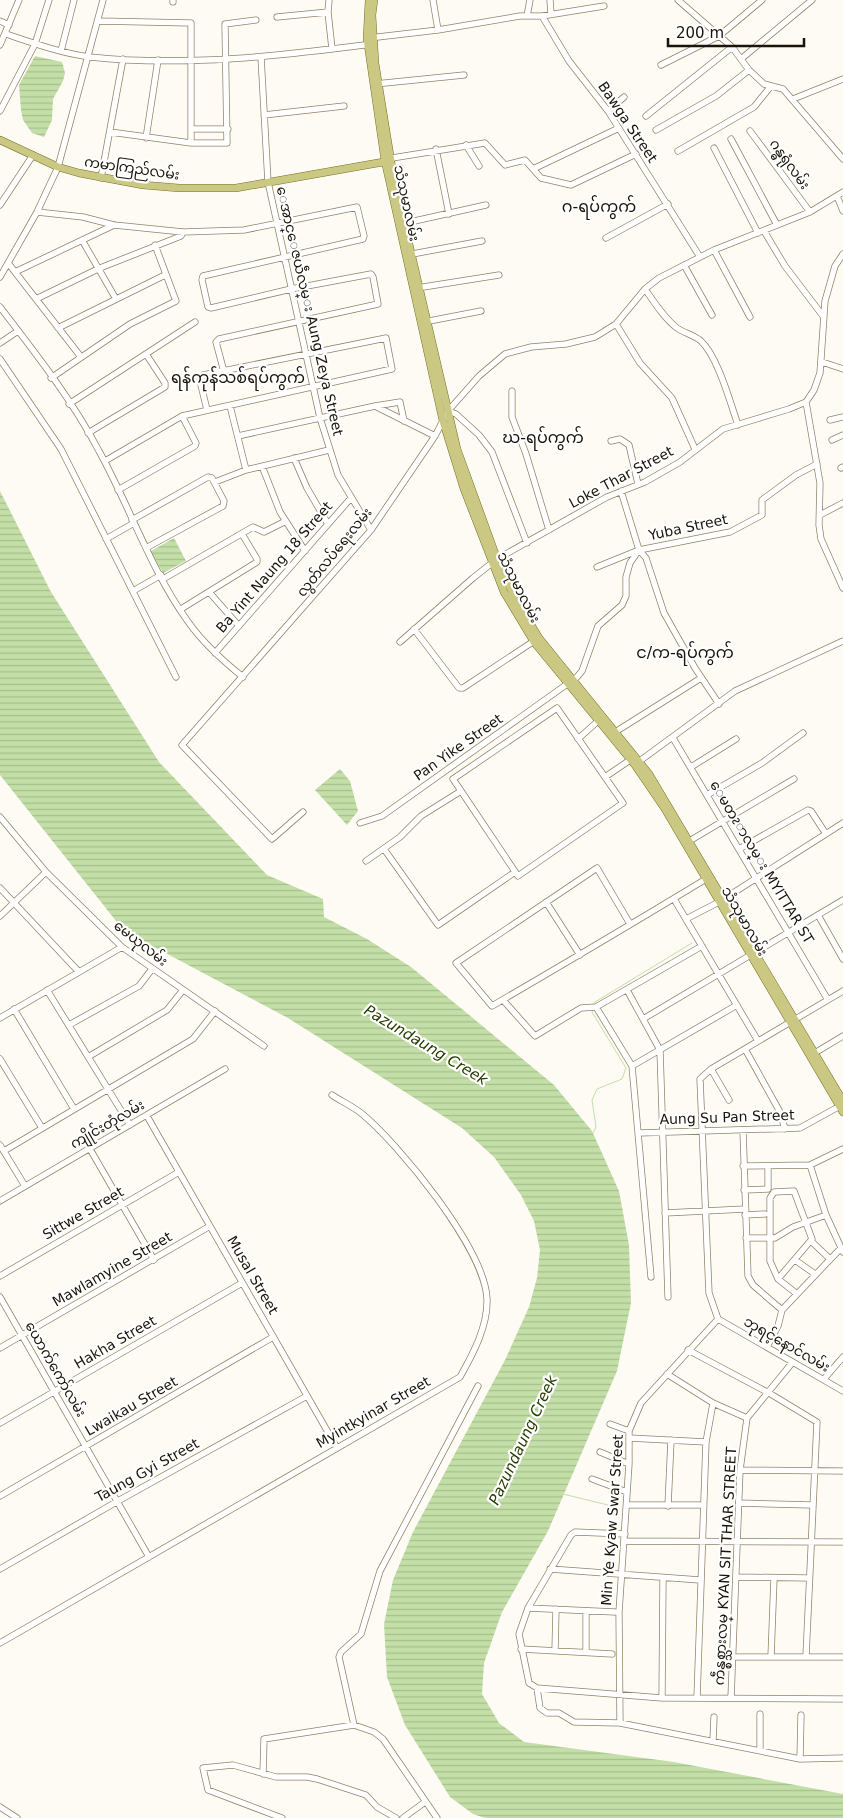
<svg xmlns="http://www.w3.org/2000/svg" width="843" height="1818" viewBox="0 0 843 1818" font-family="'DejaVu Sans','Noto Sans Myanmar',sans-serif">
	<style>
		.water { fill: url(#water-rules) }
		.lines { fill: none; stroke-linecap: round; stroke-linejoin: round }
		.stream { stroke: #c3dfa7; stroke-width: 1 }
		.minor-casing { stroke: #918366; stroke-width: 7 }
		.major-casing { stroke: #757123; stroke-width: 8 }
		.minor { stroke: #fff; stroke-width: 5.5 }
		.major { stroke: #cac883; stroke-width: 7 }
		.labels { text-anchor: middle; stroke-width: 4.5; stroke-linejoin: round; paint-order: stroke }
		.street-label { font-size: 14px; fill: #191308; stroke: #fff }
		.water-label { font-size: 15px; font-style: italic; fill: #263d00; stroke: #fff }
		.quarter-label { font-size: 16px; fill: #191308; stroke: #fff }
	</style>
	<defs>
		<pattern id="water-rules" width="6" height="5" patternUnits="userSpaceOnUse" patternTransform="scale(1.25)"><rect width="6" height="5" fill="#c3dfa7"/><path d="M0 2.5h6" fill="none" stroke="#a7be8e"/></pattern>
	</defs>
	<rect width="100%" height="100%" fill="#fefbf5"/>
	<path class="water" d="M35,56L62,62L65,73L63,81L53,99L52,120L44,137L32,133L23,120L21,110L19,85Z
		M0,491L51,592L159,762L267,875L323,899L324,917L367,939L411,967L554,1085L592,1131L619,1191L629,1245L631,1303L617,1371L548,1531L502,1612L484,1663L482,1694L499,1723L524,1742L674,1762L843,1794V1818H485L473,1814L450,1797L405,1725L387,1677L384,1624L393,1580L413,1532L505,1360L529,1307L537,1278L540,1250L534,1221L521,1195L494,1157L462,1128L288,1018L124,931L0,775Z
		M174,538L186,561L163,573L151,551Z
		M340,769L350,781L358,811L347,825L315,790Z"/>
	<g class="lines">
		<path class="stream" d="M594,1005L595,1002L692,943
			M593,1009L592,1012L626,1068L622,1079L597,1089L592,1100L596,1127L593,1133
			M563,1494L616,1507"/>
		<defs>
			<path id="minor" d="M329,0L328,12L332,49
				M433,0L438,30
				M550,0L551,14
				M678,0L732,47L749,70L764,84L783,89L843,159
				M173,2V0
				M527,16L530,0
				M542,16L604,6
				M277,17L328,12
				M0,21L9,25
				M99,21L191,23V143
				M6,34C33,43 61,53 90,57C184,67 279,56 372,44
				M369,38L438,30L520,16H542L569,61L608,111L700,257
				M0,45L19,0
				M61,51L74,0
				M261,57L268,182L320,418L338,475L371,530
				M741,59L812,0
				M661,65L719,36L762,0
				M375,84L464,75
				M793,99L843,79
				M0,111L35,44L49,0
				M608,111L624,97
				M264,115L344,106
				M646,116L732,47
				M191,129H228
				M656,130L716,96L749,70
				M750,131L810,212
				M110,132L191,143H227L225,24L256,20
				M146,138L158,60
				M731,139L777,225
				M466,145L479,166
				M714,148L758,233
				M436,149L449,214
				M678,151L754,107L771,86
				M386,159L485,143L505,165L525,160L533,169L619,128
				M533,169L541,178L571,185L636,154
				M101,178L123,59
				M837,196L843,211
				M0,205L33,155
				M37,212L83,217L114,225L183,232L244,230L357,207L364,236L363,239L203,276L202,280L208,307L211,308L291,289L371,274L373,277L378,304L219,339L216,342L224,372
				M401,224L486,205
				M764,231L785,266L823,316
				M606,238L668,204
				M82,240L116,299
				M714,250L750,317
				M407,255L482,241
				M8,263L81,357
				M684,265L712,315
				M15,272L114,225
				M0,277L37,212L58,167L103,0
				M417,288L499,275
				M645,289C654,302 664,318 677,328C684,333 694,335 701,341C718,357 730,402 738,425
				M36,299L100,268L181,236L183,232
				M0,307C34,351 73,401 99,451C130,507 151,571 189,623C204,644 223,661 243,677
				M424,322L481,311
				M616,324L640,363L672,398L695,449
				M58,328L165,275
				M0,343L18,331
				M0,359L61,449L176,677
				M822,362L843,369
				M51,378L130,324L176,301L155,245
				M512,391V417L526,454L549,530
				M806,402L820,483L819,525L821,539L843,588
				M69,404L195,322
				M230,406L246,470
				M375,406L400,402L404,421
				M448,411L456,414L479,435L492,452L527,543
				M830,420L843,417
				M88,433L165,387V383L146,354
				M238,436L375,406L435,436
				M832,440L843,435
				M611,441L620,439L629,445L638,484
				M294,458L307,488L328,524
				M105,461L182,416L392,369L386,338L203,375L200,381L207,410
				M262,466L280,512L305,551
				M841,468L843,467
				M215,482L246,470L329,450
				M118,490L195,446L196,443L182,416
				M621,491L639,550L646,558L664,613L695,668L719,704
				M820,515L843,503
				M132,520L208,477L212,478L224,501L223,506L146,548
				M106,539L134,523
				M597,567L639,550L730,532L762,515V500L796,475L817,464
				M163,579L253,527L264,532L286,521
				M133,591L161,575
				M209,592L239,626
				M181,609L257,562V559L242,534
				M414,629L459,688H463L537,639
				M400,642L473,578L497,559L607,497L645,482L680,462L723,429L789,409L806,402L814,390L820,373L825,301L835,266L843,254
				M215,653L351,498
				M557,708L623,803L518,876L453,779Z
				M612,734L701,678
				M673,738L828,1000
				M578,739L598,721
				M637,763L735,691L843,641
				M691,767L736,739
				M605,777L630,760
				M707,795L762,763L803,733
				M303,812L272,839L182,745L371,530L435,436L448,411L479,376L505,354L531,347L566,344L595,337L616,324L645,289L659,278L714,250L810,212L843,192
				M0,817L46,872L122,947L264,1046
				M360,823L382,816L577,677L582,671L598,626L622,605L626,596V577L630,563L639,550
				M686,843L794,779
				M384,849L438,925L515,872
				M739,849L808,810L811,811L826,834
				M366,861L400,837L421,816L461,791
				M0,888L79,972
				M674,899L758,1041
				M546,902L580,955
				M818,915L843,959
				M0,916L46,872
				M686,919L719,902L843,823
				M630,924L597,868L456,963L492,1006C564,964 635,922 706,879
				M47,990L130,1125
				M627,990L660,1050L668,1297
				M503,1000L535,1036L581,1008L596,1007L702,946
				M596,1007L632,1066L651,1277
				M14,1009L74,1109
				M0,1018L122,947
				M643,1019L843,900
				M69,1025L139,986L152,969
				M745,1049L780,1112L785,1129
				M813,1054L843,1036
				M88,1057L167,1010L183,990
				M0,1059L42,1128
				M632,1066L737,1005
				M711,1069L729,1100
				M147,1116L337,1448
				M743,1130L748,1276L753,1285L782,1310
				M639,1133L800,1128L840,1106
				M0,1145L25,1186
				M90,1149L154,1260
				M4,1151L193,1039L215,1011
				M810,1165L826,1215L843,1252
				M743,1166L810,1165L843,1149
				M744,1190L768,1189V1166
				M0,1201L225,1069
				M665,1213L745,1209
				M745,1215L765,1214
				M746,1238H775L793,1227L826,1215
				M811,1241L830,1259
				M795,1260L815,1274
				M0,1276L179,1172
				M778,1279L812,1239L794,1191L774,1192L770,1198V1261L778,1279L797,1294
				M0,1297L149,1557
				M718,1319L843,1391
				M767,1347L778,1326L782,1310L841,1248
				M0,1348L210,1226
				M688,1350L769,1393L817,1422L806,1656
				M667,1374L713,1403L747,1418
				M824,1379L843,1357
				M0,1423L242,1283
				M610,1424L629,1431
				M629,1438L706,1442
				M600,1452L629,1464
				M740,1470L843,1471
				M592,1479L627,1492
				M0,1496L273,1337
				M739,1503L812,1505
				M627,1505H703
				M668,1506L671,1440
				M625,1534L575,1532L571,1535L528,1608L519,1634L529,1683L537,1688L662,1698L843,1699
				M625,1541L843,1542
				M0,1569L118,1501L307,1396
				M550,1569L700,1580
				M736,1577L808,1578
				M528,1608L615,1612
				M0,1643L460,1377C473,1354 488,1326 487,1299C485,1249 399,1144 361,1113C352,1106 341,1101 332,1095
				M521,1649L612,1654
				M555,1651L556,1609
				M586,1652V1611
				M734,1657H843
				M771,1657L774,1578
				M537,1688L540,1708L547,1713H559L574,1722L620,1723L800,1759L843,1758
				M662,1698L663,1578
				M697,1698L706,1442L713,1403
				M731,1698L740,1470L747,1418L792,1363
				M620,1723L619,1612L629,1464V1431L641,1403L718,1319L709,1293L700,1079L711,1069L843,991
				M354,1725L339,1657L341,1652L361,1634L380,1571L478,1386
				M713,1741L714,1717
				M760,1750V1714
				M800,1759L801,1715
				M263,1774L264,1739L354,1725L374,1732L383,1739L437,1818
				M0,1807L17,1818
				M282,1818L208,1790L203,1768L233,1765L276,1777H307L317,1779L366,1795L377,1807L396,1818
				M403,1818L425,1802"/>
			<path id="major" d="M369,0L367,38L385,161L443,421L464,489L504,592L534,642L635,765L665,809L843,1112
				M374,0L372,15L375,63L394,180L457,449L497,559L514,596L539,638L649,774L843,1101
				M0,140L58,167L79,173L143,185L179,188H236L389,161"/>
		</defs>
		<use href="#minor" class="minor-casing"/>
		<use href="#major" class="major-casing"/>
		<use href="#minor" class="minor"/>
		<use href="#major" class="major"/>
	</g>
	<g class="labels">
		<g class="street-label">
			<text transform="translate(628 122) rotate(56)" y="5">Bawga Street</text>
			<text transform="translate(790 164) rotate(54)" y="5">ဂန္ဓရုံလမ်း</text>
			<text transform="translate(132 168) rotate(8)" y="5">ကမာကြည်လမ်း</text>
			<text transform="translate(407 203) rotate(78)" y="5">သံသုမာလမ်း</text>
			<text transform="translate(310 311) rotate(77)" y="5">ေအာင္ေဇယဵလမ္း Aung Zeya Street</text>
			<text transform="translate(621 477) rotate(-28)" y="5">Loke Thar Street</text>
			<text transform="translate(688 527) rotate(-12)" y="5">Yuba Street</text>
			<text transform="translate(334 552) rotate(-51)" y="5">လွတ်လပ်ရေးလမ်း</text>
			<text transform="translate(274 567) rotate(-49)" y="5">Ba Yint Naung 18 Street</text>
			<text transform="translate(519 587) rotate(63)" y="5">သံသုမာလမ်း</text>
			<text transform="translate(458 747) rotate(-35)" y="5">Pan Yike Street</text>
			<text transform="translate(762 862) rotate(59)" y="5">ေမတၩာလမ္း MYITTAR ST</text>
			<text transform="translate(745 921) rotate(60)" y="5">သံသုမာလမ်း</text>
			<text transform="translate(141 943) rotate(38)" y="5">မေယုလမ်း</text>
			<text transform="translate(727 1117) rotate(-2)" y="5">Aung Su Pan Street</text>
			<text transform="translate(107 1124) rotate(-30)" y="5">ကျိုင်းတုံလမ်း</text>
			<text transform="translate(83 1213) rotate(-30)" y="5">Sittwe Street</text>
			<text transform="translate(112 1269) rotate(-30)" y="5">Mawlamyine Street</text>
			<text transform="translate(253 1275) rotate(60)" y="5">Musal Street</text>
			<text transform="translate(115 1342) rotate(-30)" y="5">Hakha Street</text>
			<text transform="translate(787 1344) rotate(30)" y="5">ဘုရင့်နောင်လမ်း</text>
			<text transform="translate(56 1369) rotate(60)" y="5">ယောက်ကော်လမ်း</text>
			<text transform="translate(131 1406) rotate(-30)" y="5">Lwaikau Street</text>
			<text transform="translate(373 1412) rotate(-30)" y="5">Myintkyinar Street</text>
			<text transform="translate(147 1470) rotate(-29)" y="5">Taung Gyi Street</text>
			<text transform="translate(612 1520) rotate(-86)" y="5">Min Ye Kyaw Swar Street</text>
			<text transform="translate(725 1566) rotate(-87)" y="5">ကဵန္စစ္သားလမ္ KYAN SIT THAR STREET</text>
		</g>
		<g class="water-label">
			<text transform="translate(426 1045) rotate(31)" y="5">Pazundaung Creek</text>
			<text transform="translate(523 1440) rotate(-65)" y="5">Pazundaung Creek</text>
		</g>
		<g class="quarter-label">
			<text x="599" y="212">ဂ-ရပ်ကွက်</text>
			<text x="238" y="383">ရန်ကုန်သစ်ရပ်ကွက်</text>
			<text x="543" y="443">ဃ-ရပ်ကွက်</text>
			<text x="685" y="658">င/က-ရပ်ကွက်</text>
		</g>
	</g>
	<path d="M668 38v8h136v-8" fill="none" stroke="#191308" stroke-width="2.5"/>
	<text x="676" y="38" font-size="15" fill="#191308" stroke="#ffffff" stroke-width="4" paint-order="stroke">200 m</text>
</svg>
